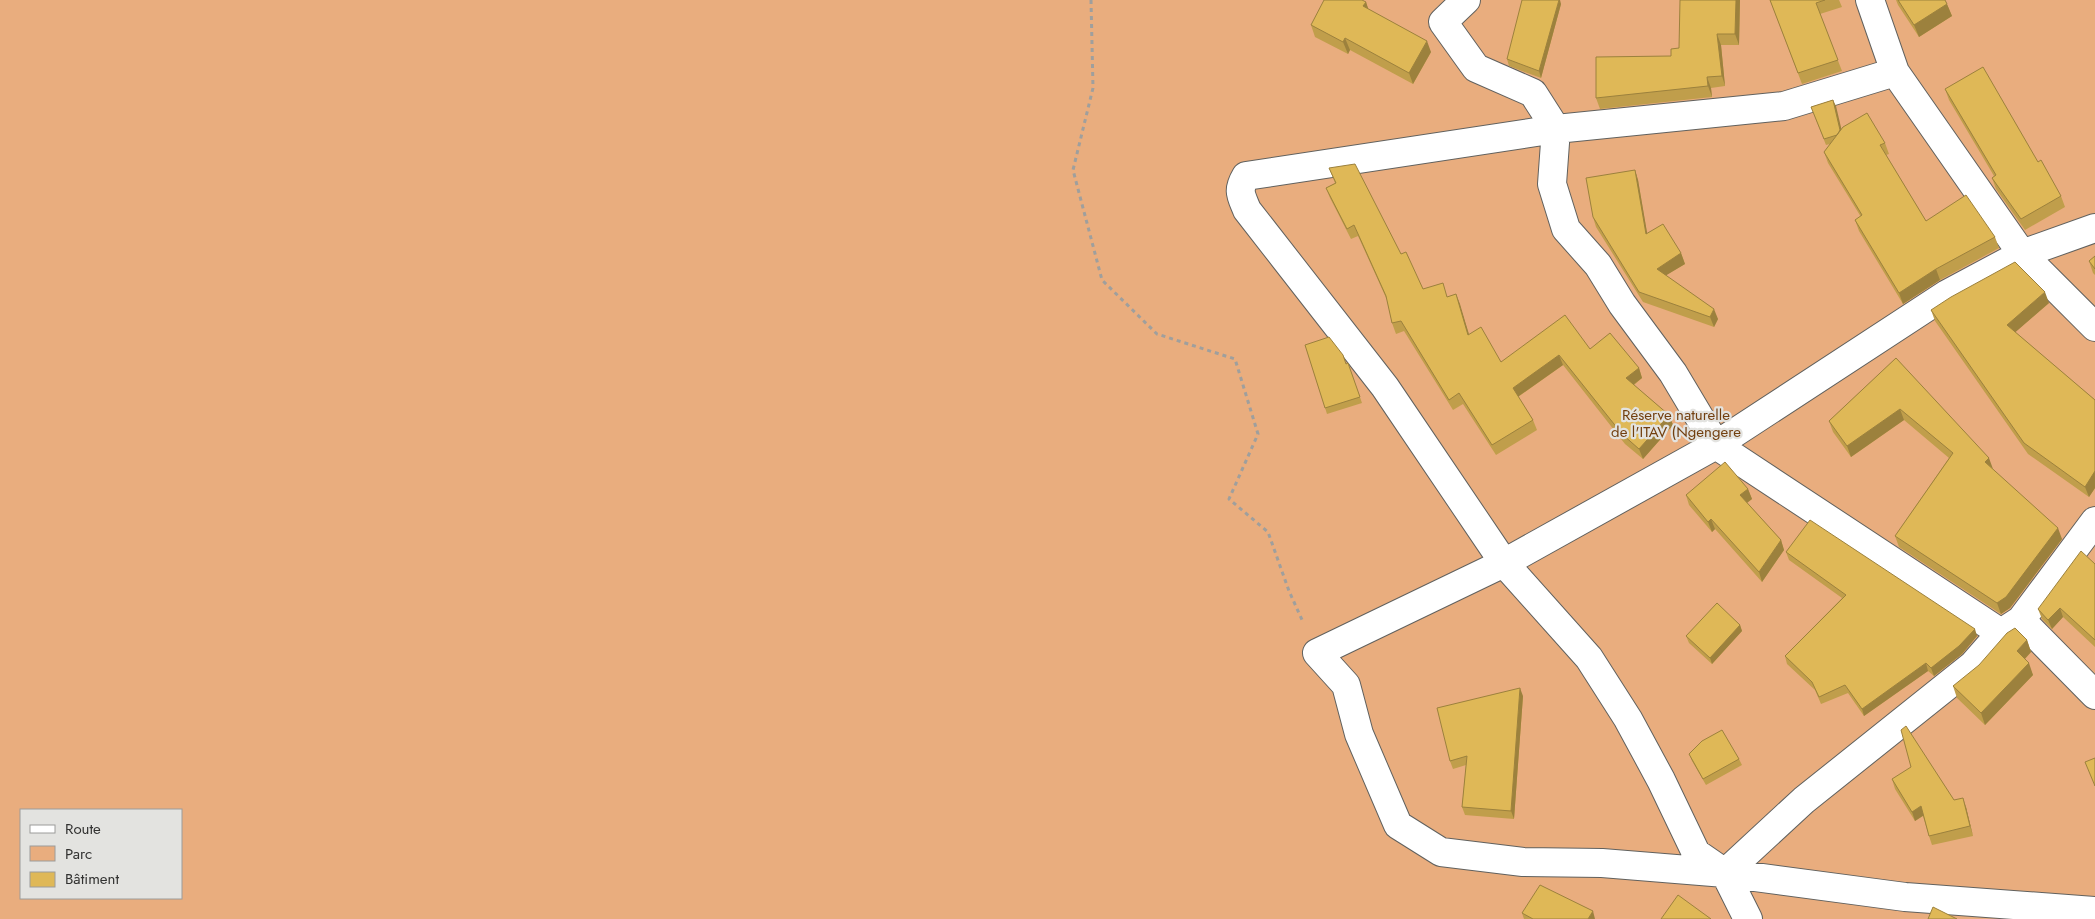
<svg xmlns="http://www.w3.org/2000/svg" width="2095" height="919" viewBox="0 0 2095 919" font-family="Jost,sans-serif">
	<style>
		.green { fill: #e9ad7e; fill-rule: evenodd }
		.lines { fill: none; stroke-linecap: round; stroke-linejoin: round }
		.minor-casing { stroke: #61615e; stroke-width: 30 }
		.path { stroke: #9f9f9d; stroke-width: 3; stroke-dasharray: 4 4; stroke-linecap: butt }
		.minor { stroke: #fff; stroke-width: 28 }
		.wall { fill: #c09e4b }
		.shaded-wall { fill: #9c813d }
		.building { fill: #dfb857; stroke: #9c813d }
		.labels { text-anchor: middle; stroke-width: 4.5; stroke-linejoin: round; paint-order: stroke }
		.park-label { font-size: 15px; fill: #723f0f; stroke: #e3e3e0 }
	</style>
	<rect width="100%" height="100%" fill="#e3e3e0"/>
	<path class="green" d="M0,0H2095V919H0ZM21,810H181V898H21Z"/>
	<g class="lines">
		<defs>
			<path id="minor" d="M1466,0L1443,22L1476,68L1533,93L1556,129L1552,184L1566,229L1598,265L1622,304L1673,373L1716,445L2001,633
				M1870,0L1895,72L2022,254L2095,327
				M2095,228L2022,254L1947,294L1716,445L1504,563L1317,653L1346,685L1359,734L1398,825L1441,852L1523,862L1602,863L1725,873L1905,897L2095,911
				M2021,620L2095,695
				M1725,873L1804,800L1973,665L2001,633L2021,620L2095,521
				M1748,919L1725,873L1696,853L1661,780L1628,719L1589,658L1504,563L1385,387L1247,210C1241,195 1237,191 1246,176L1556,129L1784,106L1895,72"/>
		</defs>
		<use href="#minor" class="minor-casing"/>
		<path class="path" d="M1091,0L1093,88L1073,170L1102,280L1157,334L1235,359L1258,434L1229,499L1268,532L1289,591L1303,622"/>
		<use href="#minor" class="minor"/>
	</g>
	<path class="wall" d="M1740,0L1739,45H1721L1725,86L1711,88L1712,97L1600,109L1596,98L1671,56L1679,48Z
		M1770,0H1839L1842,7L1820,14L1842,71L1802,84Z
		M1896,0H1945L1952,16L1919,37L1898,5Z
		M1366,2L1368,9L1431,52L1413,84L1350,50L1348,54L1315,37L1311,25Z
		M1561,4L1541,78L1509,66L1507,59Z
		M1945,89L2061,196L2065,207L2025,230L1996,189L1992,178L1994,176L1949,100Z
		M1833,100L1841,129L1885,143L1889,154L1886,155L1926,221L1995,237L1999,248L1940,280L1903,304L1859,231L1855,220L1861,217L1828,163L1824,152L1830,144L1826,145L1811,107Z
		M1329,168L1401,254L1423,289L1448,297L1456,294L1469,334L1501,362L1590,349L1639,368L1642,378L1634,385L1669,415L1673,425L1643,459L1625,444L1563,365L1518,397L1533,420L1537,430L1496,455L1463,404L1453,410L1404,331L1396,334L1392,323L1387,300L1358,236L1351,239L1330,198L1326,188L1335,183Z
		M1635,170L1638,180L1647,233L1681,253L1685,264L1666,275L1718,319L1714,327L1643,302L1596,227L1593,217Z
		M2095,256V275L2093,273L2089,261Z
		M2049,303L2015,332L2095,400V488L2089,497L2028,454L1935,321L1931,310Z
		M1305,345L1346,364L1348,363L1362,403L1327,414Z
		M1896,358L1993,469L2062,539L2010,608L2001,614L1899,547L1895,536L1949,458L1904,420L1851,457L1833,432L1829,421Z
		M1748,489L1752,499L1747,503L1781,540L1784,550L1762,582L1715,529L1712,532L1689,505L1686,495Z
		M1786,552L1977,636L1962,654L1934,676L1928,671L1864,716L1848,693L1821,704L1815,690L1787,664L1785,656L1842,598L1789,560Z
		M2095,564V647L2063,617L2052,629L2042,619L2038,609Z
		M1740,625L1742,631L1712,664L1689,643L1686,636Z
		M2027,640L2031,652L2025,659L2033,675L1985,725L1957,698L1953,686Z
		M1523,696L1514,819L1465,815L1462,807L1466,765L1453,769L1450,761Z
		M1689,754L1739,759L1742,765L1706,785L1692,761Z
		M1892,779L1954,800L1966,807L1973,836L1932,845L1929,836L1923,816L1915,821L1895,789Z
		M1522,913L1595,919H1524Z"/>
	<path class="shaded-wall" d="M1559,0H1560L1561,4L1541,78L1539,71Z
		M1736,0H1740L1739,45L1735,34Z
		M1366,2L1370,14L1363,6Z
		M1947,4L1952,16L1919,37L1914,25Z
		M1717,34L1721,45L1725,86L1722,76Z
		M1345,38L1350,50L1348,54L1343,42Z
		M1427,41L1431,52L1413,84L1409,73Z
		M1707,77L1711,88L1712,97L1708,86Z
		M1833,100L1836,106L1844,140L1841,134Z
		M1635,170L1638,180L1649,244L1646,234Z
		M1681,253L1685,264L1660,279L1657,269Z
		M1936,269L1940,280L1903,304L1899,293Z
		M2045,292L2049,303L2011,336L2007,325Z
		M1456,294L1460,304L1472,345L1468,335Z
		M1714,309L1718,319L1714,327L1710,317Z
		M1559,355L1563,365L1516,398L1513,388Z
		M1639,368L1642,378L1629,388L1626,378Z
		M1900,409L1904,420L1851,457L1847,446Z
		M1669,415L1673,425L1643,459L1639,449Z
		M1989,458L1993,469L1985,462Z
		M2095,471V488L2089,497L2085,487Z
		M1748,489L1752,499L1744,505L1740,495Z
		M1711,519L1715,529L1712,532L1708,522Z
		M2058,528L2062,539L2010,608L2001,614L1997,603Z
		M1781,540L1784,550L1762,582L1759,572Z
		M2060,608L2063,617L2052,629L2048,620Z
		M1740,625L1742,631L1712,664L1710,658Z
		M1975,629L1977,636L1962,654L1934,676L1931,668Z
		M2027,640L2031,652L2021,663L2017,651Z
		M1926,663L1928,671L1864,716L1862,709Z
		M2029,663L2033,675L1985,725L1981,713Z
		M1520,688L1523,696L1514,819L1511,811Z
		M1963,798L1966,807L1973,836L1970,826Z
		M1921,806L1924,815L1915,821L1912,812Z
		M1593,911L1595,919H1588Z"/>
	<path class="building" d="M1324,0H1362L1366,2L1363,6L1427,41L1409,73L1345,38L1343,42L1311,25Z
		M1522,0H1559L1539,71L1507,59Z
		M1680,0H1736L1735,34H1717L1722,76L1707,77L1708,86L1596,98V57L1671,56V49L1679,48Z
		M1770,0H1825L1816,3L1838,60L1798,73Z
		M1898,0H1945L1947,4L1914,25Z
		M1983,67L2038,162L2041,160L2061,196L2021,219L1992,178L1996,175L1945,89Z
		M1833,100L1840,130L1837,135L1824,139L1811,107Z
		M1867,113L1885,143L1880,145L1926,221L1966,195L1995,237L1936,269L1899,293L1855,220L1862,215L1824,152L1843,127Z
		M1355,164L1401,254L1406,252L1423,289L1443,283L1447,297L1456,294L1468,335L1481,327L1501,362L1565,315L1590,349L1610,333L1639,368L1626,378L1669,415L1639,449L1622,434L1559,355L1513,388L1533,420L1492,445L1459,393L1449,400L1401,321L1392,323L1386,296L1354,225L1347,229L1326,188L1336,183L1329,168Z
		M1635,170L1646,234L1663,224L1681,253L1657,269L1714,309L1710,317L1639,292L1593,217L1586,178Z
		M2095,256V269L2089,261Z
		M2015,262L2045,292L2007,325L2095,400V471L2085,487L2024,443L1931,310L1951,297Z
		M1329,337L1343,355L1346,364L1348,363L1360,397L1325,408L1305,345Z
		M1896,358L1989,458L1985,462L2058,528L2006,597L1997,603L1895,536L1953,453L1900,409L1847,446L1829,421Z
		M1725,462L1748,489L1740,495L1781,540L1759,572L1711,519L1708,522L1686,495Z
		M1810,520L1975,629L1959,646L1931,668L1926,663L1862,709L1845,685L1819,697L1812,682L1785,656L1846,595L1786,552Z
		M2081,551L2095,564V640L2060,608L2048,620L2038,609Z
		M1717,603L1740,625L1710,658L1686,636Z
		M2015,628L2027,640L2017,651L2029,663L1981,713L1953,686L1979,665L2007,633Z
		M1520,688L1511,811L1462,807L1467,756L1450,761L1437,708Z
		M1906,726L1954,800L1963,798L1970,826L1929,836L1921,806L1912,812L1892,779L1911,767L1901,730Z
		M1722,730L1739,759L1703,779L1689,754L1702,741Z
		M2095,758V786L2085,762Z
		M1540,885L1593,911L1588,919H1533L1522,913Z
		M1678,895L1711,919H1661Z
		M1933,907L1957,919H1928Z"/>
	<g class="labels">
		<g class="park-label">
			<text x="1676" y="420">Réserve naturelle<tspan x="1676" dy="17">de l'ITAV (Ngengere</tspan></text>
		</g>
	</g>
	<rect x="20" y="809" width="162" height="90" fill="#e3e3e0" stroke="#9c9c9a"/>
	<rect x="30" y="825" width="25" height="8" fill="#ffffff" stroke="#9c9c9a"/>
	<text x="65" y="834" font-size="15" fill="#323231">Route</text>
	<rect x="30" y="846" width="25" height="15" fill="#e9ad7e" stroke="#9c9c9a"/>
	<text x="65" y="859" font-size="15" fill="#323231">Parc</text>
	<rect x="30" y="872" width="25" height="15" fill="#dfb857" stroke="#9c9c9a"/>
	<text x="65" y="884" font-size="15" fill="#323231">Bâtiment</text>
</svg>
